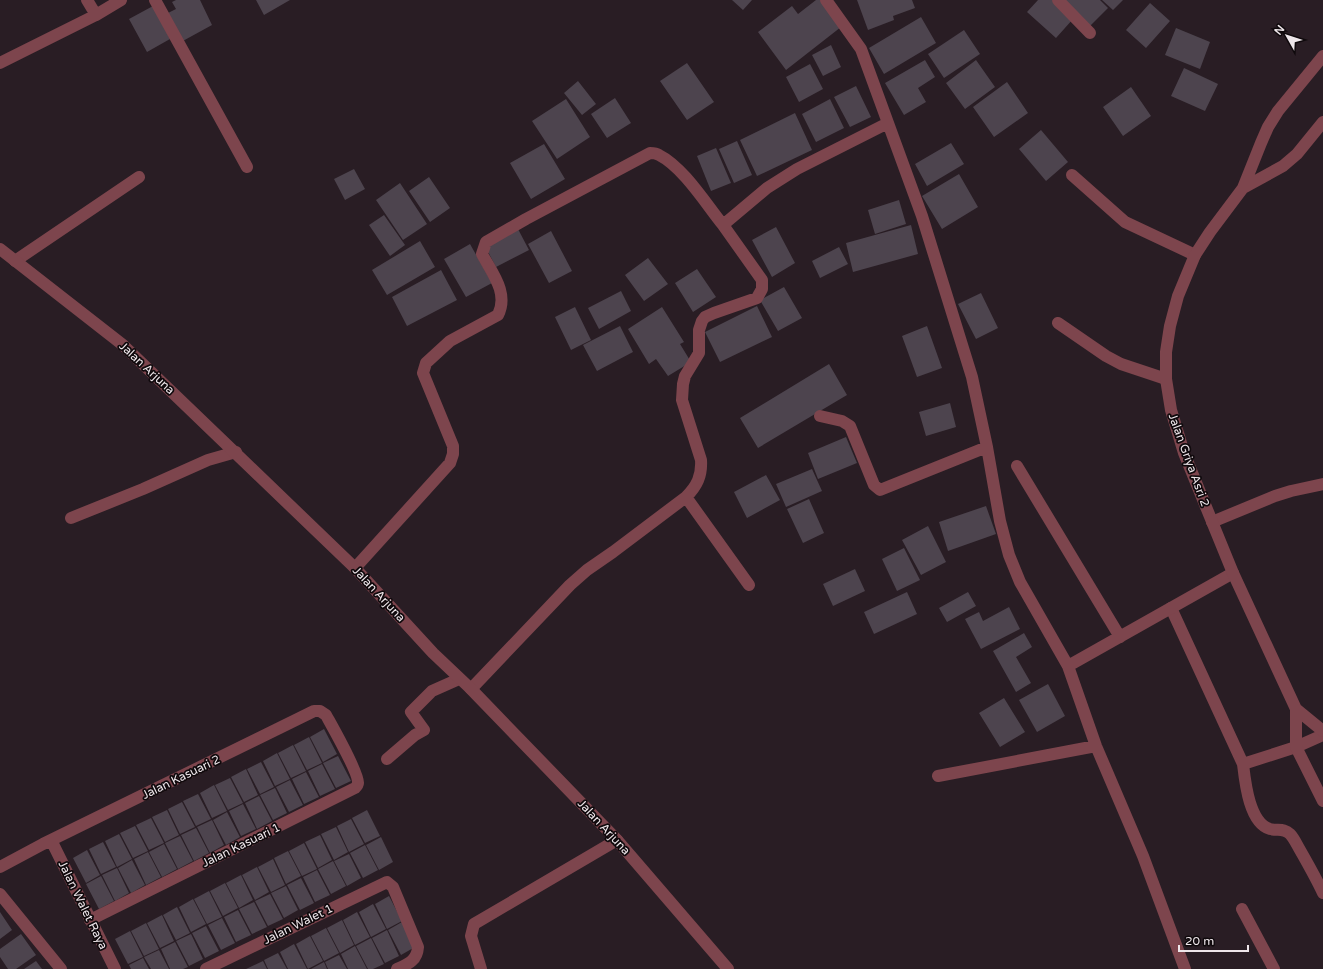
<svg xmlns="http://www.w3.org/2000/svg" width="1323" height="969" viewBox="0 0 1323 969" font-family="'Varela Round',sans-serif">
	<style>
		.building { fill: #4d444e }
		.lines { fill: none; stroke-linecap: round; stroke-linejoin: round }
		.service { stroke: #7d454d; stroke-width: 12 }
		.minor { stroke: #7d454d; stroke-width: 12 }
		.tertiary { stroke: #7d454d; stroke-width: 12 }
		.labels { text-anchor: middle; stroke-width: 3.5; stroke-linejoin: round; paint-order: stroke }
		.street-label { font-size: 12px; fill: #eee6ea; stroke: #0f090c }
	</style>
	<rect width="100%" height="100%" fill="#291d24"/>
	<path class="building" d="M176,0H200L212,25L181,42L166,14L176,9L172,2Z
		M256,0H290L264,15Z
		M732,0H752L743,10Z
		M816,0H820L841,27L786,70L758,32L792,6L798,14Z
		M857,0H912L915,8L893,16L894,20L868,30Z
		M1038,0H1052L1073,19L1056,38L1027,12Z
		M1064,0H1100L1108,8L1090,26Z
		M1102,0H1123L1113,10Z
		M1150,3L1170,21L1146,48L1126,30Z
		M153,6L170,39L147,52L129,19Z
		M921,17L936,43L884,74L869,48Z
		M1176,28L1210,42L1200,69L1165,55Z
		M964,30L980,54L944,78L928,54Z
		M831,45L841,67L823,76L812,55Z
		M925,60L935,77L918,88L926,102L904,115L885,83Z
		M976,60L995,87L965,109L946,83Z
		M687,63L714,102L687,120L660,81Z
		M810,64L823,89L799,102L786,77Z
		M1184,68L1218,84L1205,111L1171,96Z
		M578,81L596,104L582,115L564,93Z
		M1007,82L1028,113L994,137L973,107Z
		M856,86L871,117L850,127L834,97Z
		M1131,87L1151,116L1123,136L1103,107Z
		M615,98L631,123L607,138L591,114Z
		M566,99L590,137L557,159L532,121Z
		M830,99L844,128L816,142L802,114Z
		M795,113L812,150L757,176L740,140Z
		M1041,130L1068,162L1046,181L1019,149Z
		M737,141L752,175L734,183L719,149Z
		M951,143L964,164L927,186L915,164Z
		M544,144L565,179L531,199L510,163Z
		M716,148L731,183L711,191L697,156Z
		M354,169L365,189L345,200L334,179Z
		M959,174L978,207L942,229L922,196Z
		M429,177L450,208L430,222L409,191Z
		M400,183L427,224L403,240L376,200Z
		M899,200L906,224L875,234L868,210Z
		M384,215L405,245L390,256L369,225Z
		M911,225L918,254L853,272L846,243Z
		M776,227L795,263L772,277L752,240Z
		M518,229L529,250L496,267L485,246Z
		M551,231L572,271L549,283L528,244Z
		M420,241L435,267L387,295L372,270Z
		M470,244L492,283L466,297L444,259Z
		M839,247L848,264L820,278L812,261Z
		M648,258L668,284L644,301L625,275Z
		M697,269L716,297L693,312L675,283Z
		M441,270L457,300L407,326L392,297Z
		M784,287L802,318L778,331L760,300Z
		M621,291L631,311L599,329L588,308Z
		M981,293L998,328L976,339L958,304Z
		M757,306L772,337L720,362L705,332Z
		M575,307L591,340L571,350L555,317Z
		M662,307L684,342L680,344L691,362L668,376L656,359L649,364L628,329Z
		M620,326L633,352L597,371L583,345Z
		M927,326L942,368L917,377L902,336Z
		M829,364L847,395L758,448L740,418Z
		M950,403L956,427L926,436L919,412Z
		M846,437L857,463L818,479L808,453Z
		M812,469L822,491L786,507L776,484Z
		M766,475L780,500L747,518L734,492Z
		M809,499L824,533L803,543L787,509Z
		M986,506L996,534L948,551L939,522Z
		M928,526L946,562L921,575L902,540Z
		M904,548L920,580L897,591L882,559Z
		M855,569L865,591L833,606L823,584Z
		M907,592L917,614L874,634L864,612Z
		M968,592L976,606L947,622L939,608Z
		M1009,607L1020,629L981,649L965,619L979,612L983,621Z
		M1024,633L1032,647L1016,657L1031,683L1016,692L993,651Z
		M1048,684L1065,716L1037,732L1019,700Z
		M1004,698L1025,732L1000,747L979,713Z
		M324,729L337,754L323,762L310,737Z
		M309,737L322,763L307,770L294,745Z
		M293,745L306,771L291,778L278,753Z
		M277,753L290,779L275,786L263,761Z
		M338,756L351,781L336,788L323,763Z
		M261,762L274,787L260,794L247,769Z
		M322,764L335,789L320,796L308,771Z
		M246,769L258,795L244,802L231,777Z
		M306,772L319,797L304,804L292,779Z
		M230,778L243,803L228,810L215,785Z
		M290,780L303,805L289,812L276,787Z
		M214,785L227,811L212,818L200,793Z
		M275,788L287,813L273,820L260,795Z
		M198,794L211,819L196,826L183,801Z
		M259,796L272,821L257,829L245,803Z
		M182,802L195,827L180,834L168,809Z
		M243,804L256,829L241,836L229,811Z
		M167,810L179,835L165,842L152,817Z
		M367,810L380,836L365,843L352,818Z
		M227,812L240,837L226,845L213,820Z
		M151,818L164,843L149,850L136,825Z
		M351,819L364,844L349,852L337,826Z
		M212,820L224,845L210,853L197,827Z
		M135,826L148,851L133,858L120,833Z
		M336,827L348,852L334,860L321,834Z
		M196,828L209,853L194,861L181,835Z
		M119,834L132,859L117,867L105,841Z
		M320,835L332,860L318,868L305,842Z
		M180,836L193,861L178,869L165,843Z
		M381,837L393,862L379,870L366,845Z
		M103,842L116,867L101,874L89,849Z
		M304,843L317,869L302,876L289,851Z
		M164,844L177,869L162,877L149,852Z
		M365,845L378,870L363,878L350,853Z
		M87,850L100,875L86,883L73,858Z
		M288,851L301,876L286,884L274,858Z
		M148,852L161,877L146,885L134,859Z
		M349,854L361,878L347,886L334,861Z
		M273,859L285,885L271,892L258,867Z
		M132,860L145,885L131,893L118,868Z
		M333,861L346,886L331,894L318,869Z
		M257,867L269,892L255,900L242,875Z
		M117,868L129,893L115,901L102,875Z
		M317,870L330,895L315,902L303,877Z
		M241,875L253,900L239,908L226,883Z
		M101,876L114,901L99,909L86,884Z
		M301,878L314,903L300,910L287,885Z
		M225,883L238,908L223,916L210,891Z
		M286,886L298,910L284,918L271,893Z
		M209,891L222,917L207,924L194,899Z
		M270,894L283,919L268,926L255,901Z
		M389,896L402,921L387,929L375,904Z
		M193,899L206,924L191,932L179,907Z
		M254,902L267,927L252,934L239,909Z
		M373,904L386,929L371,937L359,912Z
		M177,907L190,933L176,940L163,915Z
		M238,910L251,935L236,942L224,917Z
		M0,912L12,930L0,939Z
		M357,912L370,937L355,945L343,920Z
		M162,915L174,941L160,948L147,923Z
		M222,918L235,943L221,950L208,925Z
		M342,920L354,945L340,953L327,928Z
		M402,922L415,947L401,955L388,930Z
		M146,923L159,949L144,956L131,931Z
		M206,926L219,951L205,958L192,933Z
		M326,928L339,953L324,961L311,936Z
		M387,930L399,956L385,963L372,938Z
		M130,931L143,957L128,964L115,939Z
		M21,934L36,955L16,969H8L0,957V949Z
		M191,934L203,959L189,966L176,941Z
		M310,936L323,961L308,969L296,944Z
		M371,938L384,964L373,969H368L356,946Z
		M175,942L188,967L183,969H170L161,949Z
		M294,944L307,969H288L280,952Z
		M355,946L367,969H348L341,954Z
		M159,950L169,969H151L144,957Z
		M278,953L287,969H268L264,960Z
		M339,955L347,969H328L325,962Z
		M143,958L149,969H131L129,965Z
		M36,961L42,969H24Z
		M263,961L267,969H246Z
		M324,962L327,969H311Z"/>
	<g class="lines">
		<path class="service" d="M1058,323L1106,356L1121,364L1166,379
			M1171,608L1243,764L1296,747
			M1243,764C1245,781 1249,823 1270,829C1278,831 1284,828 1290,834C1294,838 1297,845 1300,850C1308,864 1316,878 1323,893"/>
		<path class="minor" d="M87,0L96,15
			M155,0L247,167
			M826,0L861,49L922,216L972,377L987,447L1000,521L1009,555L1020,582L1068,666L1096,746L1143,856L1185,969
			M1058,0L1090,33
			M0,63L96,15L121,0
			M1072,175L1125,222L1195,255
			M15,261L139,177
			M820,416L842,421L850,426L874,485L880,490L987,447
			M1017,466L1120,637
			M686,497L749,585
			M71,518L143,489L208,460L236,452
			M1212,522L1275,496L1291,491L1323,484
			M355,568L450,463L453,454V446L423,373L426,363L450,341L498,315C509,293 492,273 482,254L486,242L526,219L650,153C653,153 656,153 659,155C683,167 706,204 723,225L767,188L797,169L888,123
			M1068,666L1233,573
			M471,689L570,585L587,570L613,552L686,497C697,486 702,476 701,460L682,400L683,384L685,376L699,353V330L702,321L705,317L714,313L757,298L762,289V280L723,225
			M1296,747L1323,735
			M387,759L415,735L424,730L411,712L432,691L459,679
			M938,776L1096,746
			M51,840L115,969
			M0,867L43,844L314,711H320L326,715C332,726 359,773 358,783C358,785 357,786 355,788L90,920
			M0,894L61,969
			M1242,909L1274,969
			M206,969L387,882L393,887L418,947C417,961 408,964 397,969
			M481,969L471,936L474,924L617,840"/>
		<path class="tertiary" d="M1323,56L1278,111L1268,127L1261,143L1243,188L1210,232L1195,255L1178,296L1170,326L1166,352V379L1171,410L1184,453L1233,573L1296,709V747L1323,801
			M1243,188L1283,166L1297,154L1323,122
			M0,249L123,345L355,568L433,653L471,689L617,840L728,969
			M1296,709L1323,731"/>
	</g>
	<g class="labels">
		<g class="street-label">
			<text transform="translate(147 368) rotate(43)" y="4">Jalan Arjuna</text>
			<text transform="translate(1189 460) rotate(70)" y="4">Jalan Griya Asri 2</text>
			<text transform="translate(379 594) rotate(47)" y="4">Jalan Arjuna</text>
			<text transform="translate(181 777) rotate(-26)" y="4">Jalan Kasuari 2</text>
			<text transform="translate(604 827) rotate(47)" y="4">Jalan Arjuna</text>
			<text transform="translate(241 845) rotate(-26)" y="4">Jalan Kasuari 1</text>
			<text transform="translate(83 905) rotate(64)" y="4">Jalan Walet Raya</text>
			<text transform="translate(298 924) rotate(-26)" y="4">Jalan Walet 1</text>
		</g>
	</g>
	<g transform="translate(1287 36) rotate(309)" stroke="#0f090c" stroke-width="3" paint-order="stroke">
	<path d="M0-3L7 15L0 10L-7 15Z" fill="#eee6ea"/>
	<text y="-6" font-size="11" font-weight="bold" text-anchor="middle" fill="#eee6ea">N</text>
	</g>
	<path d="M1179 945v6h69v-6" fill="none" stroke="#eee6ea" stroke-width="2"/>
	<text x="1185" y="945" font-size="12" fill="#eee6ea" stroke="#0f090c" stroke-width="3" paint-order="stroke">20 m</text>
</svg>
